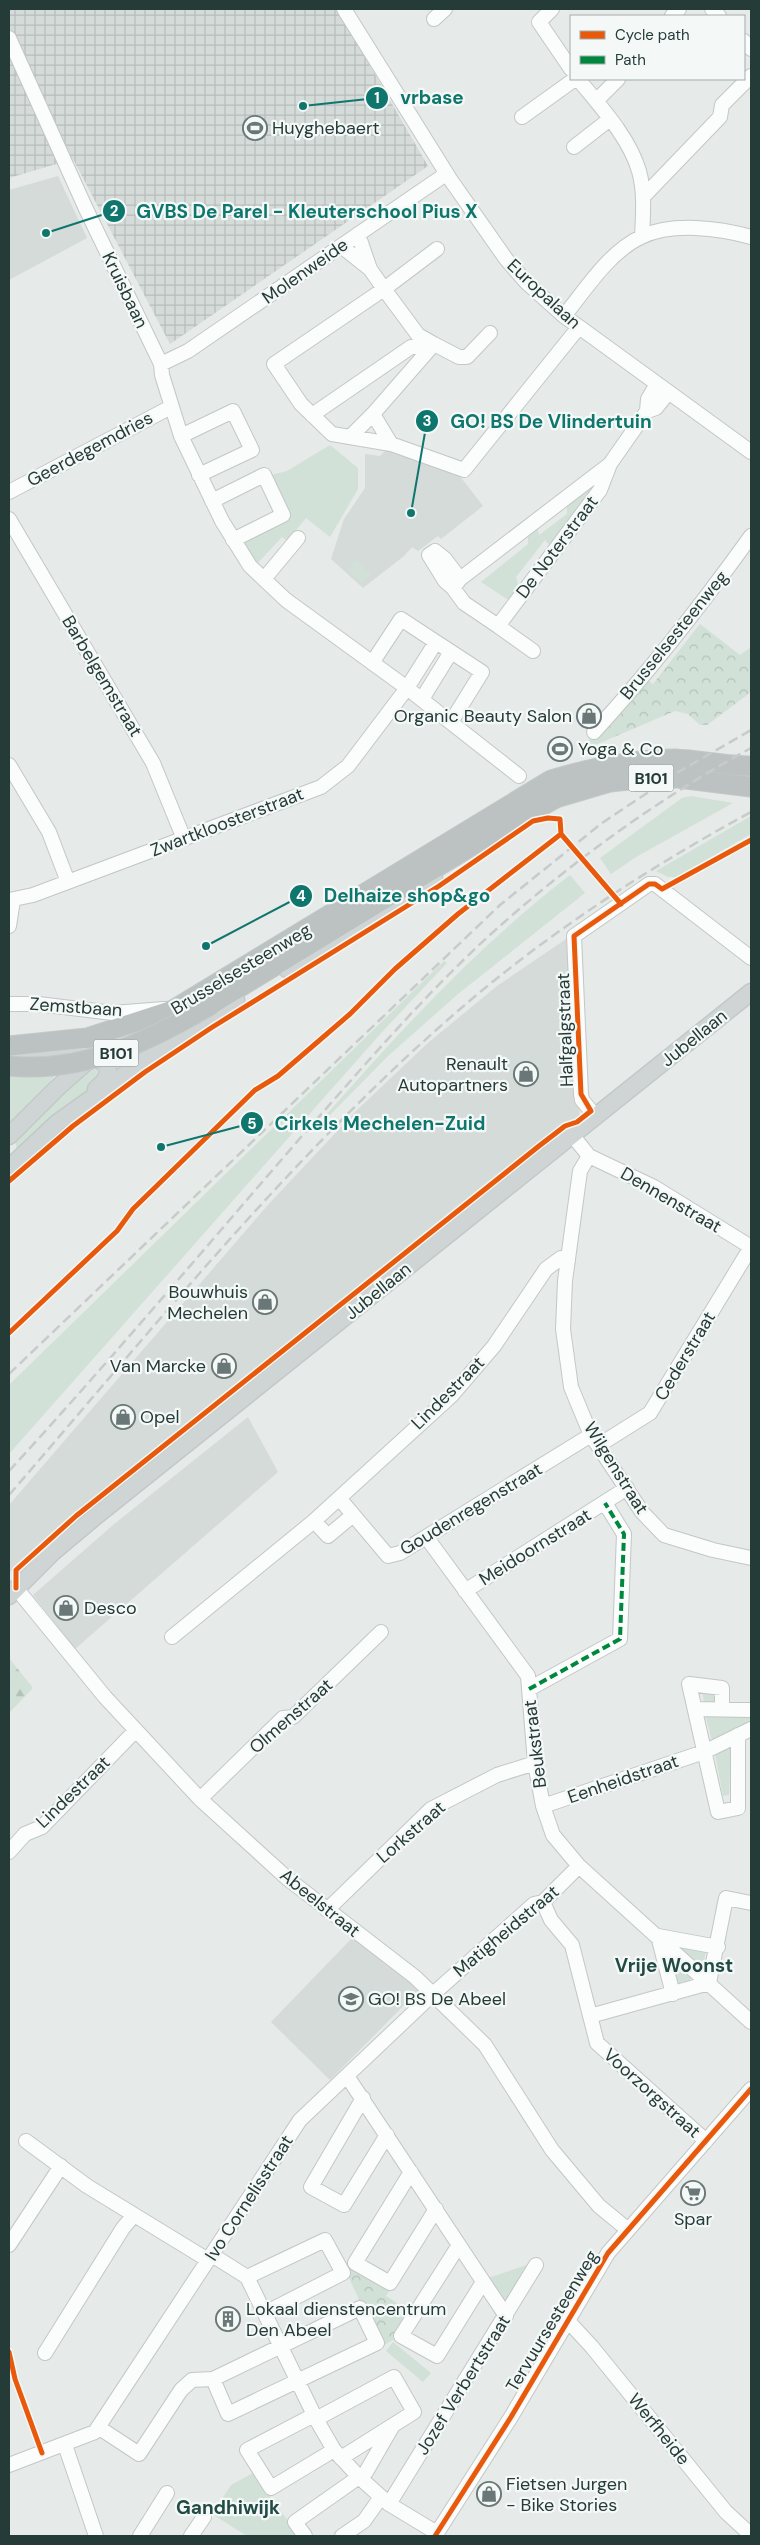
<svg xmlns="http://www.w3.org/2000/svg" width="760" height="2545" viewBox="0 0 760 2545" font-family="'DM Sans',sans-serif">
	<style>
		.built { fill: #d4dbd8 }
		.industrial { fill: url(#industrial-grid) }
		.green { fill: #d1e1d7 }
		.forest { fill: url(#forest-firs) }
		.park { fill: url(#park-crowns) }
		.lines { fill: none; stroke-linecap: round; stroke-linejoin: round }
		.minor-casing { stroke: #c3c7c5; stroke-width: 16 }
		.major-casing { stroke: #c2c9c8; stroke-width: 19 }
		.highway-casing { stroke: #c2c9c8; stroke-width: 21 }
		.minor { stroke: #fbfcfc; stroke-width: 14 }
		.major { stroke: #cfd5d4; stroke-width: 16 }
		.highway { stroke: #bcc2c1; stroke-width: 19 }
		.rail { stroke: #c7cbca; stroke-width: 2.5; stroke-dasharray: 10 5; stroke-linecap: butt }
		.highway-bridge-casing { stroke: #c2c9c8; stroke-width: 21; stroke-linecap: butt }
		.highway-bridge { stroke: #bcc2c1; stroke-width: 19 }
		.quiet { stroke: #00873e; stroke-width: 4; stroke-dasharray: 8 4; stroke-linecap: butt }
		.cycleway-casing { stroke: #f4f8f7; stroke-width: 8 }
		.cycleway { stroke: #e8590c; stroke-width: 5 }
		.labels { text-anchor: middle; stroke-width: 4.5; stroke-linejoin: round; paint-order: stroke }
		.shield { fill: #f4f8f7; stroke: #637471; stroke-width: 1 }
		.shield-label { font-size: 16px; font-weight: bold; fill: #253b38 }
		.poi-label { font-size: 18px; fill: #253b38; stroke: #f4f8f7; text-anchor: start }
		.street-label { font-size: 18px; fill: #253b38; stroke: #f4f8f7 }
		.neighbourhood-label { font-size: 19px; font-weight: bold; fill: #234b46; stroke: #f4f8f7 }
		.leader { fill: none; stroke: #0f766e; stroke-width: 2 }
		.callout-dot { fill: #0f766e; stroke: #f4f8f7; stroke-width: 2 }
		.mark-label { font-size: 15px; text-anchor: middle; font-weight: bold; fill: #fff }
		.callout-label { font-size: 19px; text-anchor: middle; font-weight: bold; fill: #0f766e; stroke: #f4f8f7; stroke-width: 4.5; stroke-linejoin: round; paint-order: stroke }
	</style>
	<defs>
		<pattern id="industrial-grid" width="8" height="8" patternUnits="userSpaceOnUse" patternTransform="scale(1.25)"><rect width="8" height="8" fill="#d4dbd8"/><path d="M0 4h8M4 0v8" fill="none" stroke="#b6bdba"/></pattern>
		<pattern id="forest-firs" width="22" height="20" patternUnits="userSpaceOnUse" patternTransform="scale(1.25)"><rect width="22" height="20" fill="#d1e1d7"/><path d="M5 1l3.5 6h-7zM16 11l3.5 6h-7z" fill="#b3c2b9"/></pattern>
		<pattern id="park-crowns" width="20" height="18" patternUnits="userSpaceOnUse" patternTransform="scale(1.25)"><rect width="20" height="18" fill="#d1e1d7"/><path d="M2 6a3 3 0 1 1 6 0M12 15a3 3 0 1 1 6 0" fill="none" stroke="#b3c2b9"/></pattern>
	</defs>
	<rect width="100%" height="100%" fill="#e6eae8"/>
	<path class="built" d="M58,176L87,238L9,280V190Z
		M386,450L459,475L483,506L441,539L438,536L418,551L412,547L404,556L363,588L331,559L344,519L365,488V454L380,456Z
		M569,937L580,1119L153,1451L71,1517L9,1573V1505L267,1206L357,1110L429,1042L497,986Z
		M248,1417L278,1472L75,1649L33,1595L113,1525Z
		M353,1937L419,1990L330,2080L271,2022Z"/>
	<path class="industrial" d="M9,9H337L428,166L170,344L73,159L9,178Z"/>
	<path class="green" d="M330,445L358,468V489L330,537L306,518L287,541L282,537L256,565L241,540L289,516L271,475L287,471Z
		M596,482V486L550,546L545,540L516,577L519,588L510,601L481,582L528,544V534L537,526L539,535L567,514V504Z
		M356,560L371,574L362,583L347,570Z
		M691,796L733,803L636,857L611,874L600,858L682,798Z
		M751,816V834L676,877H668L656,871Z
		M570,875L585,893L458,994L387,1057L326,1119V1115C402,1029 479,945 570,875Z
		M444,961L447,963L382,1032L9,1454V1385Z
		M97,1069L99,1075L95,1084L17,1149L15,1141L18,1134L88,1070Z
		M59,1072L9,1123V1073Z
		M702,1690L718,1692L717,1703H704Z
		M705,1714L751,1716V1724L712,1741Z
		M731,1747L729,1795L723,1796L715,1754Z
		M676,1944L706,1949L703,1969Z
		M666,1953L693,1979L675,1984Z
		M530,2264L508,2302H504L488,2278Z
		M393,2342L431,2373L423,2382L386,2351Z
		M253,2473L299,2536H247L212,2514L231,2485Z"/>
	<path class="forest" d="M9,1658L33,1688L9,1713Z"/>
	<path class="park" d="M700,624L740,655L751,647V692L707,725H700L688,714L675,711L581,751L579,748L600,731L645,678L653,684Z
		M350,2264L391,2288L386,2296L412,2313L398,2337L381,2347L344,2267Z"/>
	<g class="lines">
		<defs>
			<path id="minor" d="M344,9L450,179L506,259L526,282L564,316L751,452
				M552,9L539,22L571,69
				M712,9L719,16
				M672,16L679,9
				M434,19L445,9
				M9,38L86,209L161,364L162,375L181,436L222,521L250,566L286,600L407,688L519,776
				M744,41L751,49
				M578,79C600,106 629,137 639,171C645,192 643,215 642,236
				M596,101L618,79
				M522,117L575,79
				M574,147L610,119
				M643,197L720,117L722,105L751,76
				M358,234L370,269L384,289L274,364L301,404L332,434L391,444L464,470L579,327
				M341,246L370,269
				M564,316C586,289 609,252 641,237C672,222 719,228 751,237
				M161,364L188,351L446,174
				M647,411L656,408L668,393
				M373,414L391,444
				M312,415L411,347L434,344L459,357H467L490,333
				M181,436L233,411L252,450L199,475
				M350,437L373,414L434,344L418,335L384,289L437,249
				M610,464L460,579L453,588L464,603L498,626L600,490L610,464L647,411L648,399L657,384
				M9,492L171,407
				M212,501L264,475L283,515L233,540
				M9,519L153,763L184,839
				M264,579L298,538
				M453,588L445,581L429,555L435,551L445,559L460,579
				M498,626L533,651
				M436,642L482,672L451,722
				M422,699L451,652
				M594,732C651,670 702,604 751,536
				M9,765L49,832L68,882
				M9,900L33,895L321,787L348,766L407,688L436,642L401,619L372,663
				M9,926L13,900
				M9,1004H38L113,1013L164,1009
				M596,1117L582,1100L581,1094L574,936L649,884H655L751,958
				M573,1136L589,1156L580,1171L565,1281L563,1329L571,1387L583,1416L591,1435L642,1512L664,1535L713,1550L751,1558
				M589,1156L654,1187L751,1247
				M599,1445L650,1413L751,1247
				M339,1498L388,1556L400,1553L591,1435
				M314,1521L328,1536L353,1515
				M427,1538L528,1676L535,1763L543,1806L553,1835L579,1866L751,2022
				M16,1588L105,1697L200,1799L288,1879L415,1977L485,2045L552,2150L599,2206L627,2229
				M465,1591L627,1488
				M172,1637L314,1521L452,1395L494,1346L546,1269L561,1258L568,1260
				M529,1689L620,1639L624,1534L605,1503
				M695,1709L751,1710
				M722,1709V1688L689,1684L718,1812L738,1808V1735
				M200,1799L283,1718L293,1717L381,1632
				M543,1806L704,1752L751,1729
				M9,1852L25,1834L42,1827L136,1730
				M543,1902L551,1920L572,1945L597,2043L706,2141
				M327,1910L431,1809L497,1775L535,1763
				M673,1994L658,1936L718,1947
				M590,2016L709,1983L726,1898L751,1903
				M347,2076L506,2316
				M363,2098L311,2187L344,2205L387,2135
				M26,2141L87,2186L208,2260
				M411,2172L355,2263L390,2283L436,2209
				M9,2245L61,2166
				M459,2245L401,2336L437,2356L483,2282
				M212,2255L247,2277L316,2419L334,2450L359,2477L389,2504L437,2533
				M247,2277L325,2240L343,2273L265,2313
				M360,2308L377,2343L228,2414L213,2379Z
				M568,2321L592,2347L726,2512L751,2535
				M45,2353L123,2228L134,2215
				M314,2415L247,2450L271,2488L334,2450
				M316,2419L394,2377L414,2412L341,2458
				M98,2427L139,2454L181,2390L192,2380L213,2379
				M65,2445L96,2536
				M9,2465L95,2432L300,2120L432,1995L534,1904L543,1902L579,1866
				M389,2504L536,2265
				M140,2536L167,2493
				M191,2536L204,2517
				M305,2536L295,2522L366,2472L392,2427
				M342,2536L364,2521L381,2497
				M435,2536L511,2417L608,2253L751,2089"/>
			<path id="major" d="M287,969L434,879
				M9,1054C29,1055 103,1047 108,1070C109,1078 102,1084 96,1089
				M9,1136L56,1089L92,1057L154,1022
				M9,1168L57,1123L152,1055L236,1000
				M9,1596L52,1553L96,1516L751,992"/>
			<path id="highway" d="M212,1004L496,831L556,798L610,782L647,778H678L751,787
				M9,1046L87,1038L173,1010L551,780C591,768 632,759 675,759C700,760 726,766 751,766"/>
		</defs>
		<use href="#minor" class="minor-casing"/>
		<use href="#major" class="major-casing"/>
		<use href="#highway" class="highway-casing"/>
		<use href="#minor" class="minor"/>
		<use href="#major" class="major"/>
		<use href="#highway" class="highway"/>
		<path class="rail" d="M9,1374L500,905L602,823L680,771L751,730
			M9,1471C109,1362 205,1248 302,1136C363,1067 423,996 492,933C571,862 658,799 751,748
			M9,1495C151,1331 288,1159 452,1016C542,937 646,869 751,812"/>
		<defs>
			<path id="highway-bridge" d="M9,1066C85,1073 148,1042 212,1004"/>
		</defs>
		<use href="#highway-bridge" class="highway-bridge-casing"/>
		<use href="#highway-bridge" class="highway-bridge"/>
		<path class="quiet" d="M529,1689L620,1639L624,1534L605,1503"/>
		<defs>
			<path id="cycleway" d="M9,1181L73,1126L145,1072L211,1028L439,886L533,821L548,818L560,819L561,834L621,904
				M9,1333L117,1231L133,1209L255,1090L278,1076L350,1014L395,969L458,914L561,834
				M16,1588V1570L76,1516L539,1146L565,1126L577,1122L591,1111L581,1094L574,936L649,884H655L662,889L751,840
				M9,2352L15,2379L42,2453
				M435,2536L511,2417L608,2253L751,2089"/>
		</defs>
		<use href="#cycleway" class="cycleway-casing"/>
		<use href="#cycleway" class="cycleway"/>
	</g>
	<defs>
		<symbol id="stadium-ring" viewBox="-11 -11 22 22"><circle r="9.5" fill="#f4f8f7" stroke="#697876" stroke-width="1.5"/><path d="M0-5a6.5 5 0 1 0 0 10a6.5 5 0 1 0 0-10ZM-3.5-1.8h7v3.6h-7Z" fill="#697876"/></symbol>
		<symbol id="shop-ring" viewBox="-11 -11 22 22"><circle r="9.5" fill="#f4f8f7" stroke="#697876" stroke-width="1.5"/><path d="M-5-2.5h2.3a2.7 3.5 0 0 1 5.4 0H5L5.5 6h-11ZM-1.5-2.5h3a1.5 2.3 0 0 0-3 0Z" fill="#697876"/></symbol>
		<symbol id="school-ring" viewBox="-11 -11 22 22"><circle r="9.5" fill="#f4f8f7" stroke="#697876" stroke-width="1.5"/><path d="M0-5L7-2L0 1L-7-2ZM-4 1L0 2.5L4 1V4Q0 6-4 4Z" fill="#697876"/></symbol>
		<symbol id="supermarket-ring" viewBox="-11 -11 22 22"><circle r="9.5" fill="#f4f8f7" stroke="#697876" stroke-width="1.5"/><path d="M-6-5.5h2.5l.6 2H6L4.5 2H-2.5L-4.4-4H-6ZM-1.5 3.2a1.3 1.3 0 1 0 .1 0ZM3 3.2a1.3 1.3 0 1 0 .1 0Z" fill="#697876"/></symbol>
		<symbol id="building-ring" viewBox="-11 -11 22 22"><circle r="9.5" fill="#f4f8f7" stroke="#697876" stroke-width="1.5"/><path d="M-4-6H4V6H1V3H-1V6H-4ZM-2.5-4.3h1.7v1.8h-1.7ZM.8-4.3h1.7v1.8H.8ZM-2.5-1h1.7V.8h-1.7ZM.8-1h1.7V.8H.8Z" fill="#697876"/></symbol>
	</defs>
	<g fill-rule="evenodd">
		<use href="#stadium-ring" x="241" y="114" width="28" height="28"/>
		<use href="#shop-ring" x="575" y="702" width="28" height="28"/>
		<use href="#stadium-ring" x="546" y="735" width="28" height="28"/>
		<use href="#shop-ring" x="512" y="1060" width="28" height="28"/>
		<use href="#shop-ring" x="251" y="1288" width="28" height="28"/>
		<use href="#shop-ring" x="210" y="1352" width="28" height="28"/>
		<use href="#shop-ring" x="109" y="1403" width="28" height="28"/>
		<use href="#shop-ring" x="52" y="1594" width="28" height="28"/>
		<use href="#school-ring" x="337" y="1985" width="28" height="28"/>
		<use href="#supermarket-ring" x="679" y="2179" width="28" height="28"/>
		<use href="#building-ring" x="214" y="2305" width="28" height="28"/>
		<use href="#shop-ring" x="475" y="2480" width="28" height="28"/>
	</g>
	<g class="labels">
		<g class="shield">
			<rect x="628.5" y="764.5" width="45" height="27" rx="4"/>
			<rect x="93.5" y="1039.5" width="45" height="27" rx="4"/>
		</g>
		<g class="shield-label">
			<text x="651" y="784">B101</text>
			<text x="116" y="1059">B101</text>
		</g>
		<g class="poi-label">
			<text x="272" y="134">Huyghebaert</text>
			<text x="572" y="722" text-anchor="end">Organic Beauty Salon</text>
			<text x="578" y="755">Yoga &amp; Co</text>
			<text x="508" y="1070" text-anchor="end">Renault<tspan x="508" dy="21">Autopartners</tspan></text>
			<text x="248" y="1298" text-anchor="end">Bouwhuis<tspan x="248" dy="21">Mechelen</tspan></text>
			<text x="206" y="1372" text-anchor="end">Van Marcke</text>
			<text x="140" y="1423">Opel</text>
			<text x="84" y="1614">Desco</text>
			<text x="368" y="2005">GO! BS De Abeel</text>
			<text x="693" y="2225" text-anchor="middle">Spar</text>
			<text x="246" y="2315">Lokaal dienstencentrum<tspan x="246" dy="21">Den Abeel</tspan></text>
			<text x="506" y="2490">Fietsen Jurgen<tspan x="506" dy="21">- Bike Stories</tspan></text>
		</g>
		<g class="street-label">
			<text transform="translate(305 271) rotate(-35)" y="6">Molenweide</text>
			<text transform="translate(125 290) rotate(64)" y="6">Kruisbaan</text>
			<text transform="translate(544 294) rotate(43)" y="6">Europalaan</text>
			<text transform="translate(90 449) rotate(-28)" y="6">Geerdegemdries</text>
			<text transform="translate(557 547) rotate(-53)" y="6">De Noterstraat</text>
			<text transform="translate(674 635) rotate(-51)" y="6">Brusselsesteenweg</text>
			<text transform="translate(102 676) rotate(59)" y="6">Barbelgemstraat</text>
			<text transform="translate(227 822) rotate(-21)" y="6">Zwartkloosterstraat</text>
			<text transform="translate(241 969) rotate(-31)" y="6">Brusselsesteenweg</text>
			<text transform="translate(76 1007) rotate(4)" y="6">Zemstbaan</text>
			<text transform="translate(565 1030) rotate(-92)" y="6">Halfgalgstraat</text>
			<text transform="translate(694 1038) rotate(-39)" y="6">Jubellaan</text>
			<text transform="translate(671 1200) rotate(30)" y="6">Dennenstraat</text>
			<text transform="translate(378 1291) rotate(-39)" y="6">Jubellaan</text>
			<text transform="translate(685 1356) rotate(-59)" y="6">Cederstraat</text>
			<text transform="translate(448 1393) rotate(-45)" y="6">Lindestraat</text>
			<text transform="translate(616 1468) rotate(58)" y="6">Wilgenstraat</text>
			<text transform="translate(471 1509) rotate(-31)" y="6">Goudenregenstraat</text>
			<text transform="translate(535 1547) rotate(-32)" y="6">Meidoornstraat</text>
			<text transform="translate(291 1716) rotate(-41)" y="6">Olmenstraat</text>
			<text transform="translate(535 1744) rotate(-97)" y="6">Beukstraat</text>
			<text transform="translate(623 1779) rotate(-19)" y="6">Eenheidstraat</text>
			<text transform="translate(73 1792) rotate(-44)" y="6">Lindestraat</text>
			<text transform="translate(411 1832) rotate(-41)" y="6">Lorkstraat</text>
			<text transform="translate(320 1903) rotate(39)" y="6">Abeelstraat</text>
			<text transform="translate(506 1931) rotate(-40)" y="6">Matigheidstraat</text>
			<text transform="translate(652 2093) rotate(42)" y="6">Voorzorgstraat</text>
			<text transform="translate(249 2198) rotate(-57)" y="6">Ivo Cornelisstraat</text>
			<text transform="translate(552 2321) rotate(-59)" y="6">Tervuursesteenweg</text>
			<text transform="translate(463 2385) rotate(-58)" y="6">Jozef Verbertstraat</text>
			<text transform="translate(659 2429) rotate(51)" y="6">Werfheide</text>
		</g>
		<g class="neighbourhood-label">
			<text x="674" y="1972">Vrije Woonst</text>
			<text x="228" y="2514">Gandhiwijk</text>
		</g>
	</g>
	<path class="leader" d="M303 106L377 98M46 233L114 211M411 513L427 421M206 946L301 896M161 1147L252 1123"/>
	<g class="callout-dot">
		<circle cx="303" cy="106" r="5"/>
		<circle cx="46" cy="233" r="5"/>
		<circle cx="411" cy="513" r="5"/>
		<circle cx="206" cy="946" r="5"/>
		<circle cx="161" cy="1147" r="5"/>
		<circle cx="377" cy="98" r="12"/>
		<circle cx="114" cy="211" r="12"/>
		<circle cx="427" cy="421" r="12"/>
		<circle cx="301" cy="896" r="12"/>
		<circle cx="252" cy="1123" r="12"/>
	</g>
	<g class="mark-label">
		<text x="377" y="103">1</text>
		<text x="114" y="216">2</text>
		<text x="427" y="426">3</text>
		<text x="301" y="901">4</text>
		<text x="252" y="1129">5</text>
	</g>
	<g class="callout-label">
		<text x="432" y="104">vrbase</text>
		<text x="307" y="218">GVBS De Parel - Kleuterschool Pius X</text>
		<text x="551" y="428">GO! BS De Vlindertuin</text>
		<text x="407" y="902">Delhaize shop&amp;go</text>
		<text x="380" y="1130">Cirkels Mechelen-Zuid</text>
	</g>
	<rect width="760" height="2545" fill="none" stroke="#253b38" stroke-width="20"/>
	<rect x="570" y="15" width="175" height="65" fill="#f4f8f7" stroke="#a1acab"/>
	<rect x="580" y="31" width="25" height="8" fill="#e8590c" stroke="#a1acab"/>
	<text x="615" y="40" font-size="15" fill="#253b38">Cycle path</text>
	<rect x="580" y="56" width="25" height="8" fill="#00873e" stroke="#a1acab"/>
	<text x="615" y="65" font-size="15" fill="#253b38">Path</text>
</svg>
